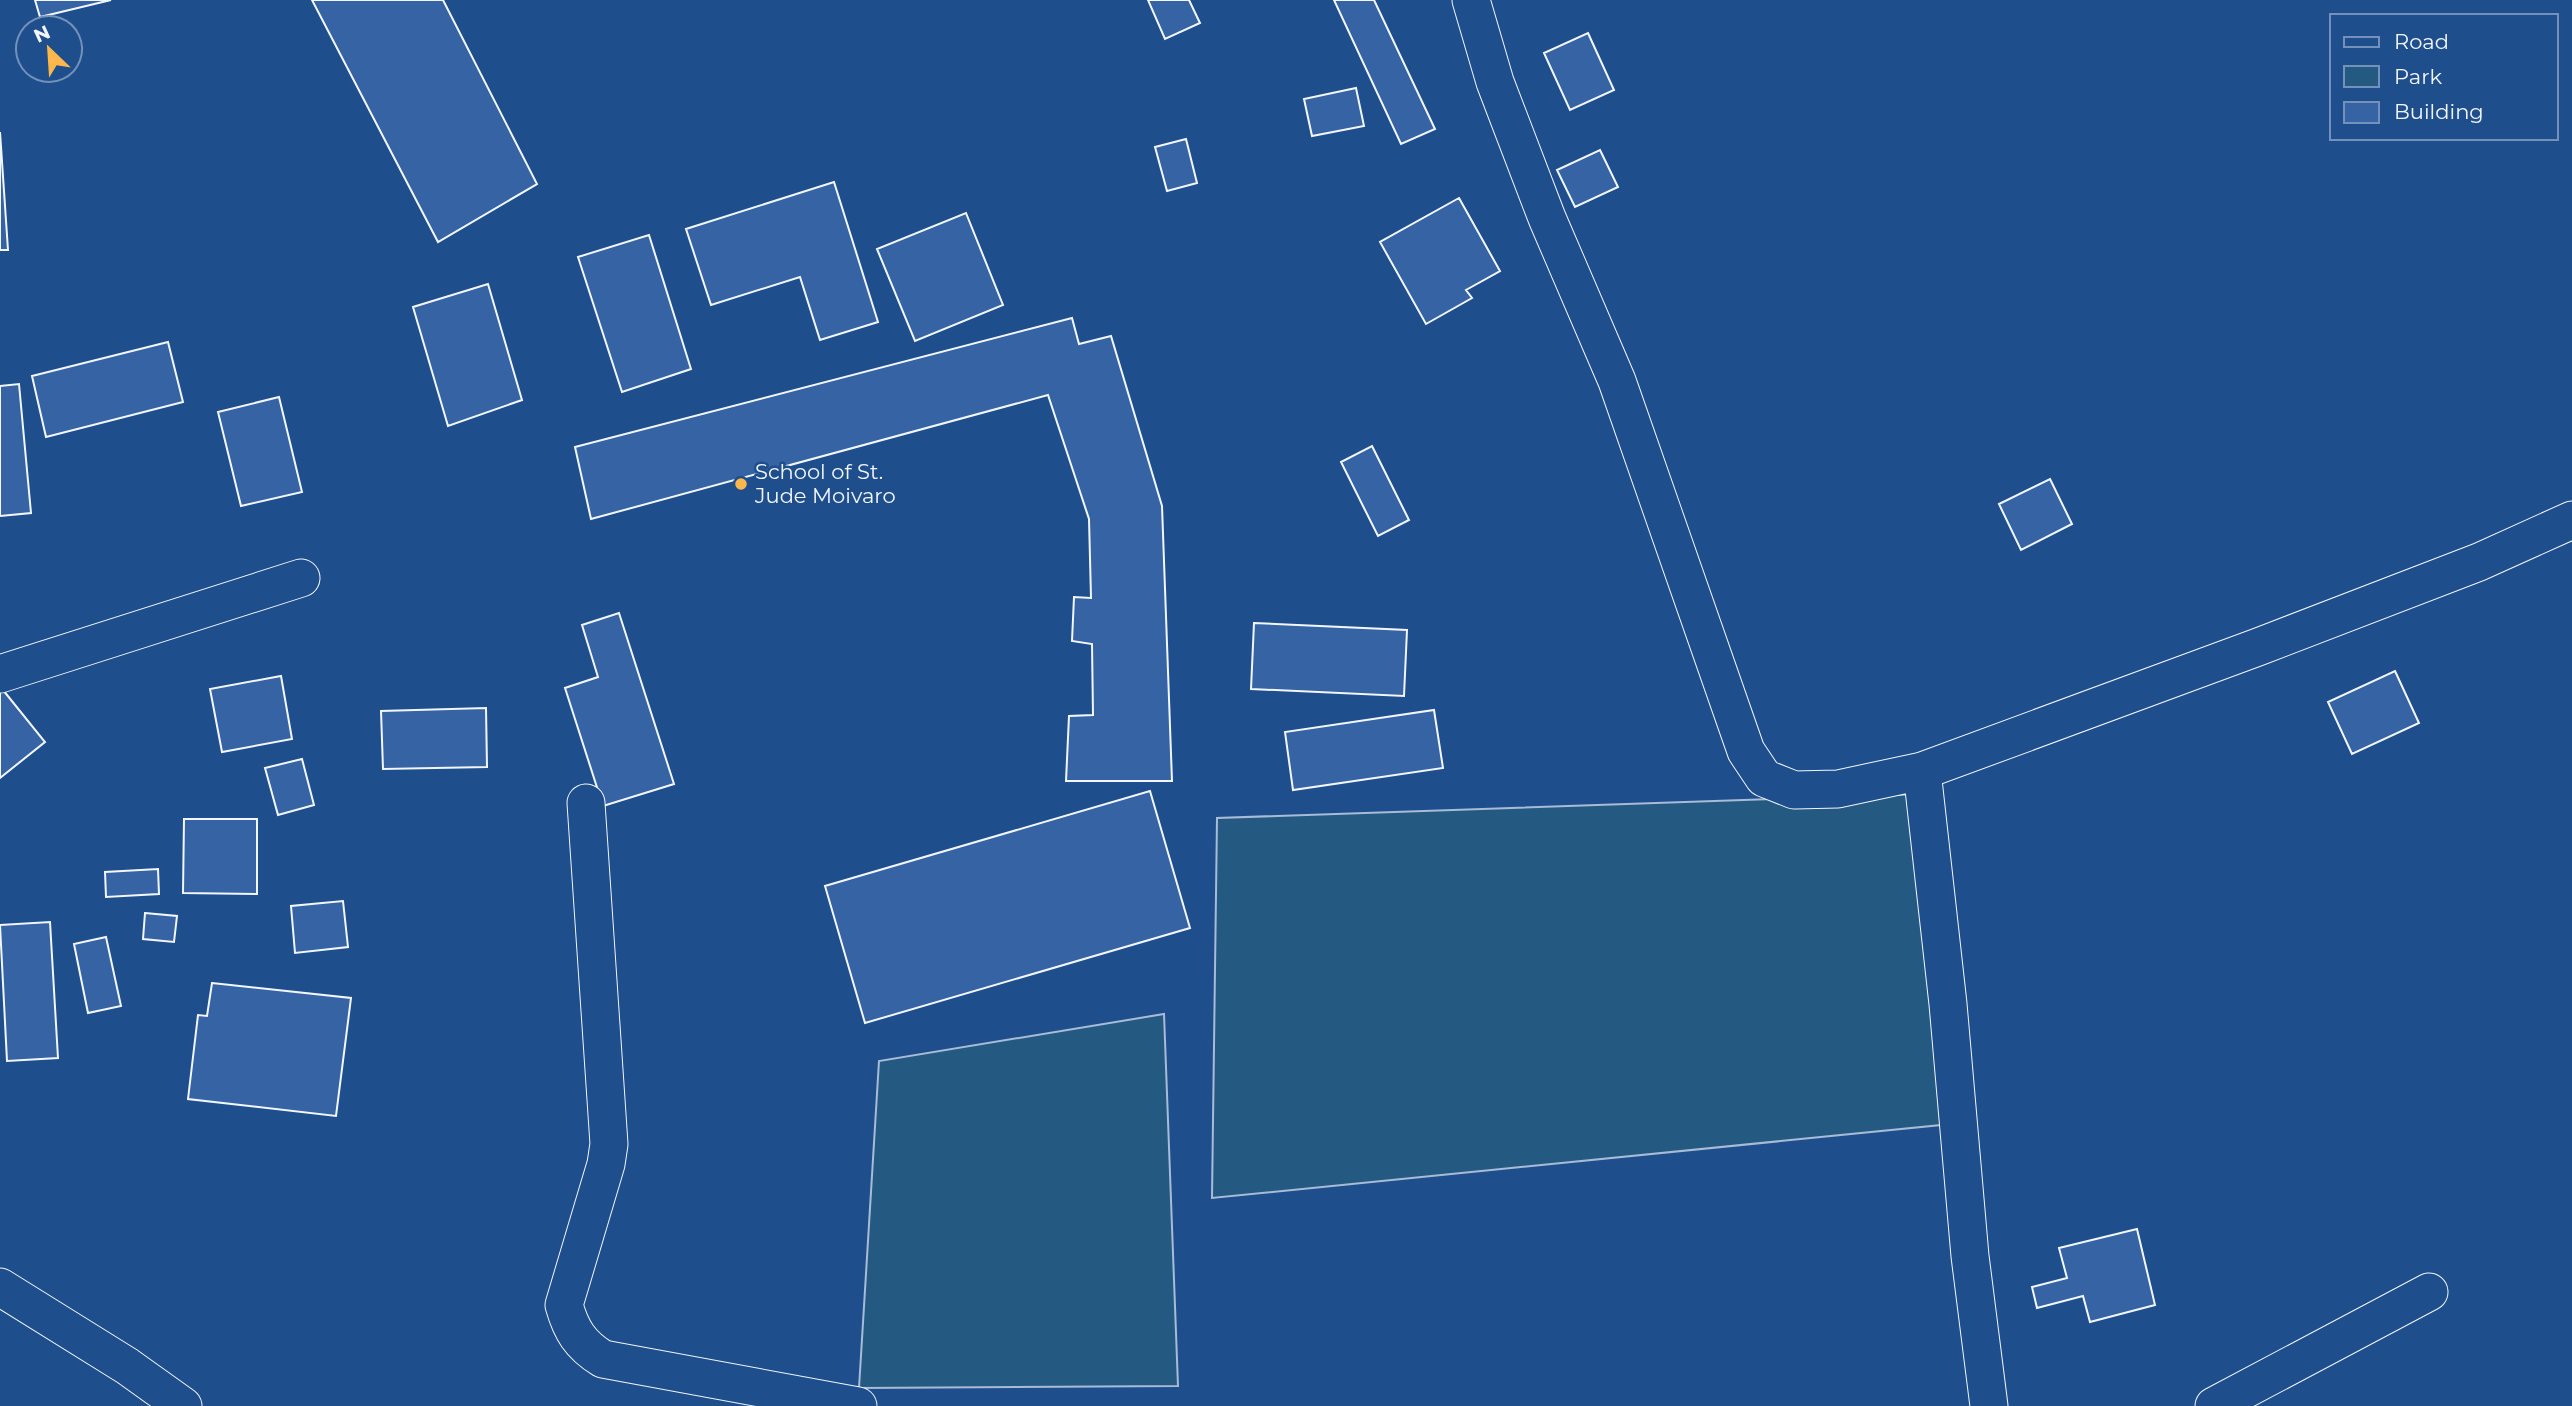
<svg xmlns="http://www.w3.org/2000/svg" width="2572" height="1406" viewBox="0 0 2572 1406" font-family="Montserrat,sans-serif">
	<style>
		.green { fill: #245a82; stroke: #a8bbd7; stroke-width: 2 }
		.building { fill: #3563a3; stroke: #f2f6ff; stroke-width: 2 }
		.lines { fill: none; stroke-linecap: round; stroke-linejoin: round }
		.street-casing { stroke: #f2f6ff; stroke-width: 39 }
		.street { stroke: #1f4e8c; stroke-width: 37 }
		.poi-dot { fill: #ffb74d; stroke: #1f4e8c; stroke-width: 2.5 }
		.labels { text-anchor: middle; stroke-width: 5; stroke-linejoin: round; paint-order: stroke }
		.poi-label { font-size: 21px; fill: #f2f6ff; stroke: #1f4e8c; text-anchor: start }
	</style>
	<rect width="100%" height="100%" fill="#1f4e8c"/>
	<path class="green" d="M1921,794L1971,1122L1212,1198L1217,818Z
		M1164,1014L1178,1386L859,1388L879,1061Z"/>
	<path class="building" d="M35,0H111L40,17Z
		M312,0H443L537,184L438,242Z
		M1148,0H1189L1200,23L1165,39Z
		M1334,0H1374L1435,129L1401,144Z
		M1588,33L1614,90L1570,110L1544,53Z
		M1356,88L1364,126L1312,136L1304,99Z
		M0,132L8,250H0Z
		M1186,139L1197,183L1167,191L1155,147Z
		M1600,150L1618,187L1575,207L1557,170Z
		M834,182L878,322L820,340L800,277L711,305L686,229Z
		M1459,198L1500,271L1466,290L1472,298L1426,324L1380,242Z
		M966,213L1003,305L915,341L877,249Z
		M649,235L691,369L622,392L578,257Z
		M488,284L522,400L448,426L413,307Z
		M1072,318L1079,344L1111,336L1162,506L1172,781H1066L1069,716L1093,715L1092,644L1072,641L1074,597L1091,598L1089,519L1048,395L591,519L575,447Z
		M168,342L183,402L46,437L32,376Z
		M19,384L31,513L0,516V386Z
		M279,397L302,492L241,506L218,412Z
		M1372,446L1409,520L1378,536L1341,462Z
		M2050,479L2072,524L2021,550L1999,504Z
		M619,613L674,784L603,806L565,688L598,677L582,625Z
		M1254,623L1407,630L1404,696L1251,689Z
		M2395,671L2419,723L2352,754L2328,702Z
		M281,676L292,739L222,752L210,689Z
		M3,690L45,742L0,778V692Z
		M486,708L487,767L383,769L381,711Z
		M1434,710L1443,768L1293,790L1285,732Z
		M302,759L314,805L278,815L265,768Z
		M1150,791L1190,928L865,1023L825,886Z
		M184,819H257V894L183,893Z
		M158,869L159,894L106,897L105,872Z
		M343,901L348,947L295,953L291,906Z
		M145,913L177,916L174,942L143,939Z
		M50,922L58,1058L7,1061L0,925Z
		M106,937L121,1006L88,1013L74,944Z
		M212,983L351,998L336,1116L188,1099L198,1015L207,1016Z
		M2137,1229L2155,1305L2090,1322L2083,1296L2037,1308L2032,1287L2067,1278L2059,1248Z"/>
	<g class="lines">
		<defs>
			<path id="street" d="M1471,0L1495,82L1547,218L1617,381L1746,751L1764,778L1794,790L1838,789L1922,771L2258,647L2479,562L2572,520
				M0,674L301,578
				M1922,771L1948,1004L1970,1256L1989,1406
				M586,803L609,1144L606,1164L564,1305C571,1330 580,1345 603,1359L858,1406
				M0,1287L127,1366L183,1406
				M2214,1406L2429,1292"/>
		</defs>
		<use href="#street" class="street-casing"/>
		<use href="#street" class="street"/>
	</g>
	<circle class="poi-dot" cx="741" cy="484" r="7"/>
	<g class="labels">
		<g class="poi-label">
			<text x="755" y="479">School of St.<tspan x="755" dy="24">Jude Moivaro</tspan></text>
		</g>
	</g>
	<rect x="2330" y="14" width="228" height="126" fill="#1f4e8c" stroke="#7391ba" stroke-width="2"/>
	<rect x="2344" y="37" width="35" height="10" fill="#1f4e8c" stroke="#7391ba" stroke-width="2"/>
	<text x="2394" y="49" font-size="21" fill="#f2f6ff">Road</text>
	<rect x="2344" y="66" width="35" height="21" fill="#245a82" stroke="#7391ba" stroke-width="2"/>
	<text x="2394" y="84" font-size="21" fill="#f2f6ff">Park</text>
	<rect x="2344" y="102" width="35" height="21" fill="#3563a3" stroke="#7391ba" stroke-width="2"/>
	<text x="2394" y="119" font-size="21" fill="#f2f6ff">Building</text>
	<g transform="translate(49 49) rotate(335)"><circle r="33" fill="#1f4e8c" stroke="#7391ba" stroke-width="2"/>
	<path d="M0-5L12 26L0 18L-12 26Z" fill="#ffb74d"/>
	<text y="-10" font-size="19" font-weight="bold" text-anchor="middle" fill="#f2f6ff">N</text>
	</g>
</svg>
